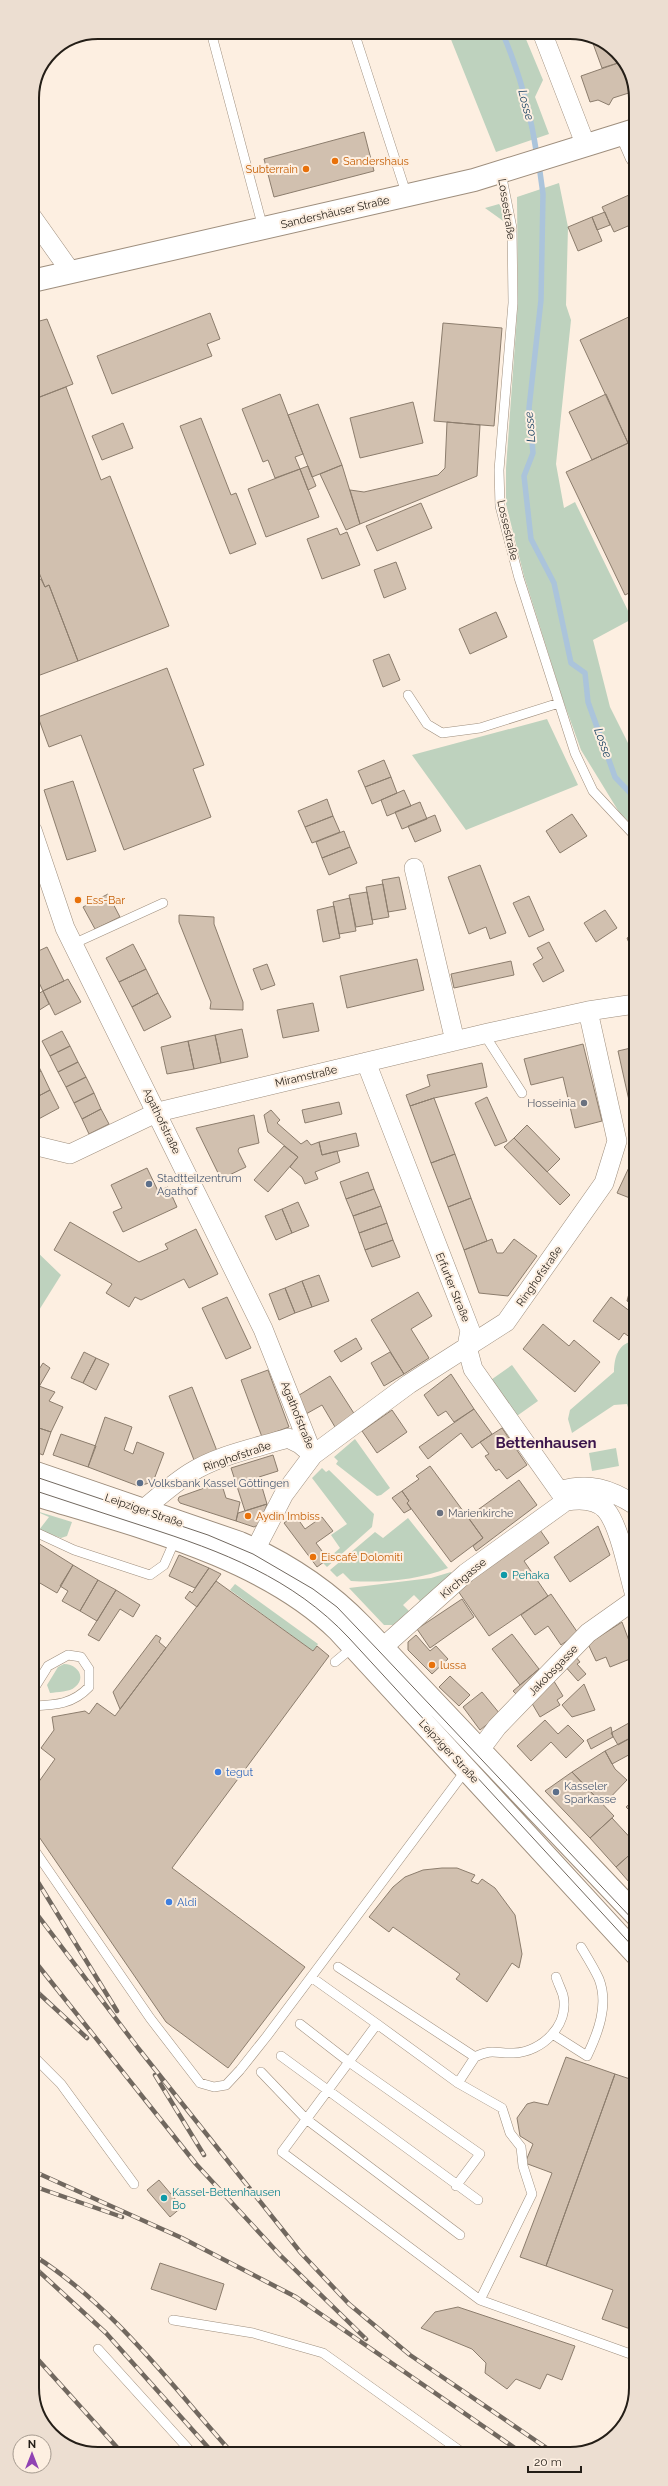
<svg xmlns="http://www.w3.org/2000/svg" width="668" height="2486" viewBox="0 0 668 2486" font-family="Raleway,sans-serif">
	<style>
		.green { fill: #bed2be }
		.lines { fill: none; stroke-linecap: round; stroke-linejoin: round }
		.stream { stroke: #abc4db; stroke-width: 5.5 }
		.building { fill: #d1c0af; stroke: #8c7d6d }
		.lane-casing { stroke: #9e8e7d; stroke-width: 10 }
		.street-casing { stroke: #9e8e7d; stroke-width: 20 }
		.secondary-casing { stroke: #9e8e7d; stroke-width: 24 }
		.primary-casing { stroke: #9e8e7d; stroke-width: 24 }
		.lane { stroke: #fff; stroke-width: 9 }
		.street { stroke: #fff; stroke-width: 19 }
		.secondary { stroke: #fff; stroke-width: 22 }
		.primary { stroke: #fff; stroke-width: 22 }
		.tram { stroke: #71685f; stroke-width: 1 }
		.rail-casing { stroke: #71685f; stroke-width: 4.5 }
		.rail { stroke: #fdefe1; stroke-width: 3; stroke-dasharray: 9; stroke-linecap: butt }
		.food-dot { fill: #e8710a; stroke: #fdefe1; stroke-width: 1.5 }
		.worship-dot { fill: #6b7280; stroke: #fdefe1; stroke-width: 1.5 }
		.service-dot { fill: #5c6f8a; stroke: #fdefe1; stroke-width: 1.5 }
		.culture-dot { fill: #0f9aa8; stroke: #fdefe1; stroke-width: 1.5 }
		.shop-dot { fill: #3f7fe0; stroke: #fdefe1; stroke-width: 1.5 }
		.labels { text-anchor: middle; stroke-width: 4; stroke-linejoin: round; paint-order: stroke }
		.food-label { font-size: 11px; fill: #c56008; stroke: #fdefe1; text-anchor: start }
		.street-label { font-size: 11px; fill: #241e17; stroke: #fdefe1 }
		.worship-label { font-size: 11px; fill: #5b616d; stroke: #fdefe1; text-anchor: end }
		.service-label { font-size: 11px; fill: #4e5e75; stroke: #fdefe1; text-anchor: start }
		.culture-label { font-size: 11px; fill: #0d838f; stroke: #fdefe1; text-anchor: start }
		.shop-label { font-size: 11px; fill: #366cbe; stroke: #fdefe1; text-anchor: start }
		.water-label { font-size: 12px; font-style: italic; fill: #1a4364; stroke: #fdefe1 }
		.district-label { font-size: 15px; font-weight: bold; fill: #3c164c; stroke: #fdefe1 }
		.rim { fill: none; stroke: #241e17; stroke-width: 2 }
	</style>
	<rect width="100%" height="100%" fill="#fdefe1"/>
	<path class="green" d="M448,32H523L543,80L535,97L549,134L496,152Z
		M559,183L568,227L566,305L571,320L556,464L564,508L575,502L632,619L593,640L610,707L635,757V828L619,812L581,750L563,700L524,576L506,504V468L518,302L517,197Z
		M499,204L505,212L506,223L485,208Z
		M547,719L578,785L466,830L412,755Z
		M33,1248L61,1275L36,1315L33,1313Z
		M635,1341V1431L627,1404L614,1405L572,1433L568,1419L570,1410L614,1372C614,1357 619,1342 635,1341Z
		M512,1365L538,1401L514,1418L488,1382Z
		M355,1439L390,1488L381,1495L377,1496L336,1464L338,1461L334,1457Z
		M616,1448L619,1466L592,1471L589,1453Z
		M322,1468L326,1472L329,1470L374,1514L372,1527L327,1567L323,1563L340,1548L331,1535L347,1524L312,1478Z
		M33,1510L72,1522L67,1536L61,1538L39,1530L49,1517Z
		M408,1518L448,1568C418,1580 384,1583 351,1581L343,1573L337,1577L330,1570L375,1532L383,1538Z
		M451,1572L452,1574L421,1602L414,1595L403,1605L409,1611L393,1625H384L349,1588L431,1578Z
		M235,1584L318,1644L313,1651L230,1590Z
		M64,1664C77,1664 87,1677 75,1687C70,1692 57,1692 50,1693L47,1685L58,1667Z"/>
	<g class="lines">
		<path class="stream" d="M502,32C519,71 531,115 537,156
			M539,165L543,194L541,300L529,408L533,453L524,476L531,539L554,583L571,663L585,673L588,702L615,777L635,798"/>
	</g>
	<path class="building" d="M591,38L614,49L621,62L602,68Z
		M621,62L635,85V91L613,98L609,105L598,100L590,102L581,76Z
		M364,132L374,171L274,197L264,159Z
		M629,195L635,207V223L614,232L602,207Z
		M605,212L610,225L597,230L592,217Z
		M592,217L602,241L578,251L568,227Z
		M210,313L220,339L207,344L212,356L112,394L97,356Z
		M635,314V440L628,443L580,340Z
		M47,319L73,384L32,400V323Z
		M443,323L502,328L494,426L434,421Z
		M66,387L101,480L110,476L169,626L78,661L49,585L45,587L32,556V400Z
		M280,394L303,454L295,457L300,469L275,478L268,460L263,462L242,409Z
		M606,394L628,443L592,460L569,412Z
		M413,402L423,443L360,458L350,418Z
		M318,404L342,465L312,477L288,415Z
		M201,418L231,495L236,493L256,544L230,554L180,426Z
		M447,422L480,425L477,476L360,524L350,490L364,492L438,475L445,468Z
		M123,423L133,448L102,460L92,436Z
		M635,440V590L625,595L566,472Z
		M342,465L360,524L346,530L320,474Z
		M308,466L316,486L308,490L300,469Z
		M300,469L319,517L266,537L248,489Z
		M421,503L432,528L377,551L366,526Z
		M337,528L340,535L347,532L360,565L322,579L307,539Z
		M396,562L406,589L384,598L374,570Z
		M41,579L45,587L49,585L78,661L32,678V582Z
		M496,612L507,637L470,654L459,629Z
		M389,654L400,680L383,687L373,660Z
		M167,668L204,765L193,769L211,817L124,850L81,735L49,747L38,717Z
		M384,760L391,777L365,787L358,771Z
		M391,777L397,793L372,804L365,787Z
		M73,781L96,851L67,860L44,790Z
		M404,790L411,806L387,816L381,800Z
		M327,799L333,816L305,827L298,811Z
		M420,802L427,819L402,829L395,812Z
		M572,814L587,836L560,853L546,831Z
		M435,815L441,831L415,842L408,826Z
		M333,816L340,832L312,843L305,827Z
		M344,831L350,847L322,858L316,842Z
		M350,847L357,863L329,875L322,858Z
		M480,865L506,933L490,939L486,927L469,934L448,877Z
		M399,877L406,909L388,912L382,880Z
		M383,884L389,917L372,920L366,887Z
		M367,892L373,924L356,927L349,895Z
		M108,894L120,917L95,929L83,907Z
		M529,896L544,930L529,937L513,903Z
		M350,898L356,931L339,934L333,902Z
		M334,906L340,938L323,942L317,910Z
		M605,910L617,928L596,942L584,923Z
		M179,915L214,917V924L243,1002V1010L210,1009L211,1002L179,922Z
		M32,919L39,935L32,937Z
		M635,934V955H634L627,938Z
		M549,942L564,971L543,982L533,964L543,958L537,948Z
		M133,944L146,969L119,982L106,958Z
		M47,947L64,981L43,991L33,970L32,954Z
		M417,959L424,990L347,1008L340,976Z
		M511,961L514,975L454,988L451,974Z
		M267,964L275,985L261,990L253,969Z
		M146,969L158,993L132,1007L119,982Z
		M68,979L81,1002L55,1015L43,991Z
		M43,991L49,1004L33,1014V997Z
		M158,993L171,1017L144,1031L132,1007Z
		M313,1003L319,1031L283,1038L277,1010Z
		M242,1029L248,1057L221,1063L215,1035Z
		M62,1031L70,1046L50,1056L42,1041Z
		M215,1035L221,1063L194,1069L188,1041Z
		M188,1041L194,1069L167,1074L161,1047Z
		M583,1044L602,1121L575,1128L563,1077L531,1085L524,1059Z
		M70,1046L78,1062L58,1072L50,1056Z
		M635,1047V1094L628,1096L618,1051Z
		M33,1055L41,1071L33,1075Z
		M78,1062L86,1077L66,1087L58,1072Z
		M482,1063L487,1087L434,1098L410,1106L406,1095L430,1086L427,1075Z
		M41,1071L50,1090L33,1099V1075Z
		M86,1077L94,1093L74,1103L66,1087Z
		M50,1090L59,1108L33,1122V1099Z
		M94,1093L101,1109L82,1119L74,1103Z
		M635,1094V1125L628,1096Z
		M487,1097L507,1141L495,1146L475,1103Z
		M434,1098L455,1154L431,1163L410,1106Z
		M339,1102L342,1114L305,1123L302,1110Z
		M101,1109L109,1124L89,1134L82,1119Z
		M271,1110L280,1120L277,1123L301,1144L307,1140L311,1145L319,1142L322,1155L337,1151L340,1162L315,1172L318,1179L305,1184L302,1177L290,1167L298,1157L268,1132L264,1115Z
		M254,1115L259,1143L239,1148L238,1151L246,1167L221,1179L196,1128Z
		M527,1125L560,1159L547,1172L514,1138Z
		M356,1133L359,1146L322,1155L319,1142Z
		M514,1138L570,1195L560,1205L504,1147Z
		M284,1146L298,1157L268,1192L254,1180Z
		M455,1154L471,1198L448,1207L431,1163Z
		M632,1161L635,1162V1200L617,1193Z
		M147,1168L158,1191L168,1187L177,1207L123,1232L113,1212L122,1208L111,1185Z
		M368,1172L374,1189L346,1199L340,1182Z
		M374,1189L381,1206L353,1216L346,1199Z
		M471,1198L487,1241L464,1250L448,1207Z
		M298,1202L309,1226L292,1233L282,1209Z
		M381,1206L387,1223L359,1233L353,1216Z
		M282,1209L292,1233L276,1240L265,1216Z
		M70,1222L139,1262L168,1249L165,1244L196,1229L218,1274L189,1288L184,1279L141,1300L135,1297L129,1307L106,1293L112,1284L54,1250Z
		M387,1223L393,1240L365,1250L359,1233Z
		M492,1239L497,1253H503L514,1239L537,1256L508,1296L479,1293L464,1250Z
		M393,1240L400,1257L372,1267L365,1250Z
		M635,1271V1305L627,1301Z
		M319,1275L329,1301L312,1307L302,1281Z
		M302,1281L312,1307L295,1313L285,1288Z
		M285,1288L295,1313L279,1320L269,1294Z
		M418,1292L432,1316L411,1329L429,1358L404,1374L371,1320Z
		M227,1297L251,1348L226,1359L202,1308Z
		M611,1297L635,1315V1332L631,1338L624,1333L619,1340L593,1321Z
		M543,1324L569,1346L574,1340L600,1362L575,1392L523,1349Z
		M356,1338L362,1349L341,1362L334,1351Z
		M84,1352L96,1358L83,1383L71,1378Z
		M390,1352L404,1374L384,1386L371,1363Z
		M96,1358L109,1364L96,1390L83,1383Z
		M43,1363L50,1368L33,1397V1379Z
		M268,1370L289,1427L262,1437L241,1380Z
		M451,1374L474,1409L454,1422L446,1411L438,1416L424,1395Z
		M330,1376L355,1415L335,1427L322,1405L306,1414L296,1397Z
		M39,1386L55,1392L49,1401L63,1407L51,1432L33,1426V1397Z
		M192,1387L217,1451L194,1460L169,1396Z
		M474,1409L492,1434L472,1448L461,1433L428,1459L419,1447Z
		M392,1410L407,1432L377,1453L362,1431Z
		M105,1417L132,1427L124,1450L133,1454L137,1442L164,1453L153,1482L138,1486L88,1467Z
		M33,1426L51,1432L43,1455L33,1451Z
		M502,1428L527,1465L507,1479L499,1469L496,1471L485,1456L489,1454L480,1442Z
		M61,1434L96,1446L88,1467L53,1455Z
		M273,1455L278,1471L259,1477L267,1504L245,1511L231,1468Z
		M430,1466L483,1538L451,1562L407,1503L409,1501L402,1491L419,1479L416,1476Z
		M519,1480L537,1505L476,1551L473,1546L483,1538L468,1517Z
		M221,1482L226,1498L240,1502L236,1521L180,1503L178,1500L179,1497Z
		M402,1491L409,1501L407,1503L411,1509L404,1513L392,1498Z
		M267,1504L260,1524L254,1527L236,1521L238,1513Z
		M295,1515L305,1529L322,1517L333,1531L316,1543L328,1559L317,1567L284,1523Z
		M598,1526L610,1555L570,1582L554,1557Z
		M540,1530L549,1543L524,1561L548,1596L489,1636L456,1588Z
		M33,1540L73,1565L57,1593L33,1579Z
		M179,1555L209,1568L195,1588L169,1576Z
		M73,1565L98,1580L80,1611L62,1601L68,1591L60,1586Z
		M209,1568L221,1574L197,1607L185,1598L190,1591L192,1593Z
		M98,1580L116,1590L97,1621L80,1611Z
		M216,1581L313,1651L317,1646L329,1656L172,1868L305,1967L228,2068L166,2022L33,1828V1790L55,1759L41,1748L54,1730L52,1717L85,1711L89,1714L97,1703L115,1716Z
		M116,1590L140,1605L133,1617L120,1609L99,1641L88,1635Z
		M551,1594L578,1633L561,1645L548,1626L535,1635L521,1615Z
		M462,1599L474,1617L430,1648L417,1629Z
		M622,1622L635,1657L610,1667L606,1657L596,1661L588,1644Z
		M512,1634L539,1669L520,1685L492,1649Z
		M156,1635L161,1638L159,1642L166,1648L120,1709L113,1692Z
		M416,1635L430,1651L436,1646L448,1659L432,1674L408,1650V1642Z
		M575,1656L580,1662L577,1664L586,1674L578,1681L564,1665Z
		M539,1669L543,1671L517,1695L513,1691Z
		M450,1676L470,1695L459,1706L439,1687Z
		M552,1678L563,1696L557,1700L560,1705L540,1717L530,1700Z
		M584,1684L595,1710L572,1717L562,1705Z
		M482,1692L500,1714L480,1730L463,1707Z
		M636,1719V1735L618,1745L611,1733Z
		M545,1720L558,1734L568,1725L584,1741L566,1758L551,1742L531,1761L517,1746Z
		M611,1727L613,1737L591,1749L587,1740Z
		M632,1737L636,1745V1751L612,1764L605,1751Z
		M605,1751L615,1769L627,1780L603,1805L572,1772Z
		M572,1772L614,1816L590,1838L545,1791Z
		M635,1799H636V1817L626,1807Z
		M612,1818L636,1844V1849L616,1867L590,1838Z
		M636,1849V1890L616,1867Z
		M442,1868H457L475,1875L471,1881L478,1884L482,1879L495,1888L515,1915L522,1954L519,1968L512,1963L487,2002L456,1979L460,1974L393,1927L389,1932L369,1917L393,1887L405,1877L423,1870Z
		M566,2057L615,2074L546,2266L520,2257L552,2173L525,2163L533,2144L520,2136L517,2118L527,2104L534,2102L548,2105Z
		M615,2074L636,2081V2331L602,2319L613,2290L546,2266Z
		M159,2180L182,2207L170,2217L147,2190Z
		M160,2263L224,2284L216,2310L151,2289Z
		M458,2307L575,2346L562,2380L547,2374L540,2389L516,2379L507,2389L485,2373L486,2363L472,2349L421,2328L435,2312Z"/>
	<g class="lines">
		<defs>
			<path id="lane" d="M211,32L263,228
				M354,32L407,196
				M501,173L512,228L513,303L499,470L500,506L519,578L575,753L593,791L635,836
				M408,695L427,724L442,733L480,728L559,703
				M73,944L163,903
				M484,1034L522,1093
				M33,1531L74,1550L150,1575L164,1565L175,1540
				M335,1662L353,1647
				M33,1690L48,1666L68,1655L81,1657L89,1669V1687C73,1704 56,1705 33,1706
				M33,1848L150,2018L200,2083L214,2087L226,2085L240,2070L267,2036L466,1770
				M338,1967L475,2057L458,2083
				M311,1977L377,2024L282,2152L480,2300
				M300,2024L349,2062L480,2154L456,2186
				M377,2024L458,2083L502,2108L510,2133L521,2147L523,2166L532,2194L480,2300L636,2356
				M554,2035L587,2056C598,2033 609,2005 599,1979C594,1968 587,1957 581,1947
				M33,2056L61,2084L134,2184
				M281,2056L478,2200
				M475,2057C492,2048 497,2054 514,2053C542,2052 570,2025 563,1995C561,1989 558,1983 556,1977
				M261,2072L306,2119L460,2235
				M173,2320L253,2333L323,2353L463,2453
				M98,2349L193,2454"/>
			<path id="street" d="M542,32L586,146
				M625,134L635,157
				M32,217L71,272
				M32,830L65,928L263,1329L313,1455
				M414,868L455,1041
				M366,1062L470,1330L467,1347L473,1369L562,1495
				M33,1145L70,1154L158,1112L488,1033L588,1011L635,1004
				M559,1491C589,1482 610,1489 635,1505
				M144,1509C159,1496 173,1484 190,1473C218,1455 256,1448 288,1438L300,1444L313,1455
				M255,1550L284,1494L313,1455L409,1384L506,1322L604,1183L617,1141L588,1011
				M372,1657L466,1573L566,1501C579,1499 596,1498 606,1510C620,1526 629,1577 636,1599
				M479,1751L497,1727L588,1633L636,1599"/>
			<path id="secondary" d="M32,281L474,180L635,130"/>
			<path id="primary" d="M33,1472L240,1543C286,1563 327,1590 362,1626L636,1915
				M33,1494C133,1525 261,1555 338,1630L636,1954"/>
		</defs>
		<use href="#lane" class="lane-casing"/>
		<use href="#street" class="street-casing"/>
		<use href="#secondary" class="secondary-casing"/>
		<use href="#primary" class="primary-casing"/>
		<use href="#lane" class="lane"/>
		<use href="#street" class="street"/>
		<use href="#secondary" class="secondary"/>
		<use href="#primary" class="primary"/>
		<path class="tram" d="M33,1476L208,1535L253,1554L313,1589L337,1607L379,1651L636,1923
			M33,1490C70,1502 108,1515 146,1527C221,1551 293,1578 349,1638L636,1950"/>
		<defs>
			<path id="rail" d="M33,1874L117,2011
				M33,1909L138,2048L301,2253L349,2304L410,2355L554,2453
				M33,1959L196,2164L280,2255L366,2339
				M33,1988L87,2038
				M155,2075L204,2155
				M33,2171L182,2238L296,2297L522,2453
				M33,2186L122,2217
				M33,2255C112,2304 171,2385 233,2454
				M33,2266L106,2333L214,2454
				M33,2354L123,2454"/>
		</defs>
		<use href="#rail" class="rail-casing"/>
		<use href="#rail" class="rail"/>
	</g>
	<g class="food-dot">
		<circle cx="335" cy="161" r="4"/>
		<circle cx="306" cy="169" r="4"/>
		<circle cx="78" cy="900" r="4"/>
		<circle cx="248" cy="1516" r="4"/>
		<circle cx="313" cy="1557" r="4"/>
		<circle cx="432" cy="1665" r="4"/>
	</g>
	<g class="worship-dot">
		<circle cx="584" cy="1103" r="4"/>
		<circle cx="440" cy="1513" r="4"/>
	</g>
	<g class="service-dot">
		<circle cx="149" cy="1184" r="4"/>
		<circle cx="140" cy="1483" r="4"/>
		<circle cx="556" cy="1792" r="4"/>
	</g>
	<g class="culture-dot">
		<circle cx="504" cy="1575" r="4"/>
		<circle cx="164" cy="2198" r="4"/>
	</g>
	<g class="shop-dot">
		<circle cx="218" cy="1772" r="4"/>
		<circle cx="169" cy="1902" r="4"/>
	</g>
	<g class="labels">
		<g class="food-label">
			<text x="343" y="165">Sandershaus</text>
			<text x="298" y="173" text-anchor="end">Subterrain</text>
			<text x="86" y="904">Ess-Bar</text>
			<text x="256" y="1520">Aydin Imbiss</text>
			<text x="321" y="1561">Eiscafé Dolomiti</text>
			<text x="440" y="1669">lussa</text>
		</g>
		<g class="street-label">
			<text transform="translate(507 209) rotate(81)" y="4">Lossestraße</text>
			<text transform="translate(335 212) rotate(-13)" y="4">Sandershäuser Straße</text>
			<text transform="translate(508 530) rotate(77)" y="4">Lossestraße</text>
			<text transform="translate(306 1076) rotate(-13)" y="4">Miramstraße</text>
			<text transform="translate(162 1121) rotate(64)" y="4">Agathofstraße</text>
			<text transform="translate(539 1276) rotate(-55)" y="4">Ringhofstraße</text>
			<text transform="translate(453 1287) rotate(68)" y="4">Erfurter Straße</text>
			<text transform="translate(298 1415) rotate(68)" y="4">Agathofstraße</text>
			<text transform="translate(237 1456) rotate(-19)" y="4">Ringhofstraße</text>
			<text transform="translate(144 1510) rotate(19)" y="4">Leipziger Straße</text>
			<text transform="translate(463 1578) rotate(-40)" y="4">Kirchgasse</text>
			<text transform="translate(553 1670) rotate(-46)" y="4">Jakobsgasse</text>
			<text transform="translate(449 1751) rotate(47)" y="4">Leipziger Straße</text>
		</g>
		<g class="worship-label">
			<text x="576" y="1107">Hosseinia</text>
			<text x="448" y="1517" text-anchor="start">Marienkirche</text>
		</g>
		<g class="service-label">
			<text x="157" y="1182">Stadtteilzentrum<tspan x="157" dy="13">Agathof</tspan></text>
			<text x="148" y="1487">Volksbank Kassel Göttingen</text>
			<text x="564" y="1790">Kasseler<tspan x="564" dy="13">Sparkasse</tspan></text>
		</g>
		<g class="culture-label">
			<text x="512" y="1579">Pehaka</text>
			<text x="172" y="2196">Kassel-Bettenhausen<tspan x="172" dy="13">Bo</tspan></text>
		</g>
		<g class="shop-label">
			<text x="226" y="1776">tegut</text>
			<text x="177" y="1906">Aldi</text>
		</g>
		<g class="water-label">
			<text transform="translate(526 105) rotate(75)" y="4">Losse</text>
			<text transform="translate(530 427) rotate(-95)" y="4">Losse</text>
			<text transform="translate(603 743) rotate(70)" y="4">Losse</text>
		</g>
		<g class="district-label">
			<text x="546" y="1448">Bettenhausen</text>
		</g>
	</g>
	<path d="M0 0H668V2486H0ZM98 39H570A59 59 0 0 1 629 98V2388A59 59 0 0 1 570 2447H98A59 59 0 0 1 39 2388V98A59 59 0 0 1 98 39Z" fill="#ecded1" fill-rule="evenodd"/>
	<path class="rim" d="M98 39H570A59 59 0 0 1 629 98V2388A59 59 0 0 1 570 2447H98A59 59 0 0 1 39 2388V98A59 59 0 0 1 98 39Z"/>
	<g transform="translate(32 2454)"><circle r="19" fill="#fdefe1" stroke="#a69b90"/>
	<path d="M0-3L7 15L0 10L-7 15Z" fill="#9143b3"/>
	<text y="-6" font-size="11" font-weight="bold" text-anchor="middle" fill="#241e17">N</text>
	</g>
	<path d="M528 2466v6h53v-6" fill="none" stroke="#241e17" stroke-width="2"/>
	<text x="534" y="2466" font-size="12" fill="#241e17" stroke="#fdefe1" stroke-width="3" paint-order="stroke">20 m</text>
</svg>
